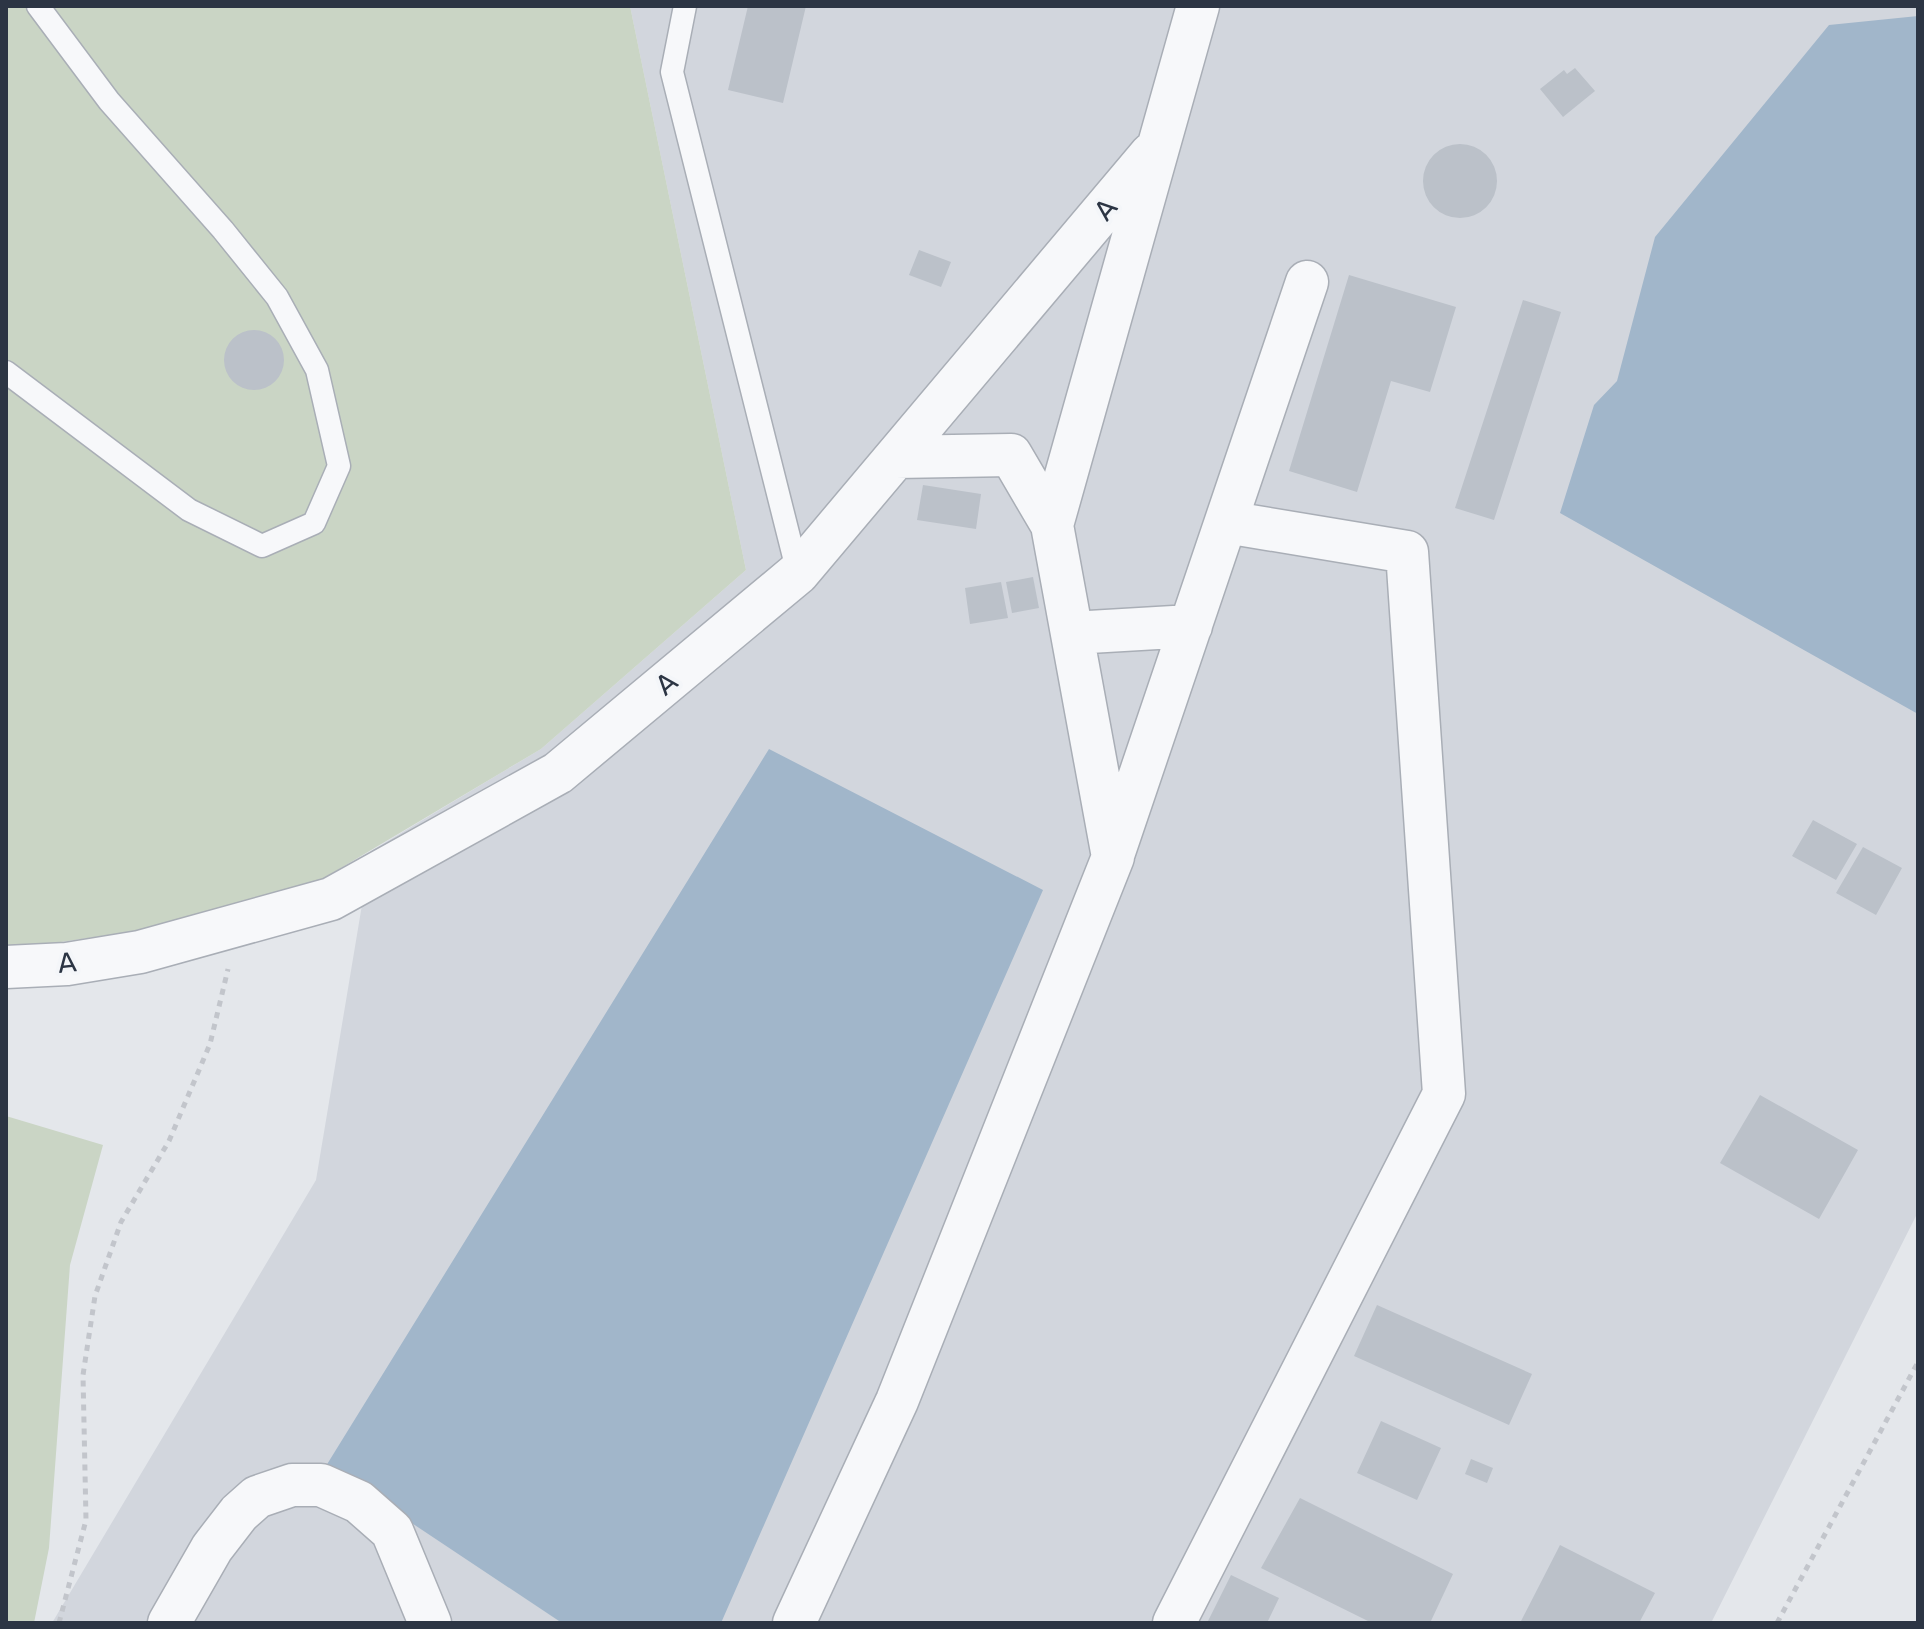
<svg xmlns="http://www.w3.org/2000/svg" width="1924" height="1629" viewBox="0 0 1924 1629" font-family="Rubik,sans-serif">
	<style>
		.built { fill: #d2d6dd }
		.green { fill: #cad5c5 }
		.water { fill: #a1b6ca }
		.building { fill: #bbc1c9 }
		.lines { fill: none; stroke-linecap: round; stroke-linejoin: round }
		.lane-casing { stroke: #a9aeb6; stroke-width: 25 }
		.street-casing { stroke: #a9aeb6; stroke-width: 45 }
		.path { stroke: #c2c5cb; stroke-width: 5; stroke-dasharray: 6 6; stroke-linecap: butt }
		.lane { stroke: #f7f8fa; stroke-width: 22 }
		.street { stroke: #f7f8fa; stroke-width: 42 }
		.labels { text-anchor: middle; stroke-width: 8; stroke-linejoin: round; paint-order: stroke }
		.street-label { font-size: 28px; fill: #2c3544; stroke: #f4f6f9 }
	</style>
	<rect width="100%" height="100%" fill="#e4e7eb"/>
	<path class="built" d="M630,6H1918V1212L1711,1623H52L316,1180L371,851L541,749L746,570Z"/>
	<path class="green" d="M6,6H630L746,570L541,749L324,878L243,910L136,931L6,950Z
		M6,1116L103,1145L70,1265L49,1548L34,1623H6Z"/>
	<path class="water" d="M1918,16V714L1560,513L1594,405L1617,381L1655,237L1829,25Z
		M769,749L1043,890L721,1623H562L326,1466Z"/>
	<path class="building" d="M748,6H806L783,103L728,90Z
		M1575,68L1595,91L1563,117L1540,89L1564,70L1567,74Z
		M1423 181a37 37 0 1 1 74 0a37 37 0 1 1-74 0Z
		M919,250L951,262L941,287L909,275Z
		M1349,275L1456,307L1430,392L1391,381L1357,492L1289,471Z
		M1523,300L1561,312L1494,520L1455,508Z
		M224 360a30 30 0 1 1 60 0a30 30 0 1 1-60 0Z
		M923,485L981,494L976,529L917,520Z
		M1033,577L1039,608L1012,613L1006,582Z
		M1001,582L1008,618L970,624L965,588Z
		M1813,820L1857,844L1836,880L1792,856Z
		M1863,847L1902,868L1876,915L1836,893Z
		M1760,1095L1858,1150L1819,1219L1720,1163Z
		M1377,1305L1532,1374L1509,1425L1354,1356Z
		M1381,1421L1441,1448L1417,1500L1357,1473Z
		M1471,1459L1493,1468L1487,1483L1465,1474Z
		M1300,1498L1453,1574L1430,1623H1372L1261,1568Z
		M1560,1545L1655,1593L1639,1623H1520Z
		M1231,1575L1279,1598L1267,1623H1207Z"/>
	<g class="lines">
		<defs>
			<path id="lane" d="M685,6L672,72L798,573
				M6,372L189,510L262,546L314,523L339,466L317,370L277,297L223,230L109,101L38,6"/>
			<path id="street" d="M896,457L1011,455L1052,525
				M1072,633L1191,626
				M1114,852L1307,282
				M6,967L67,964L140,952L331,899L558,773L798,573L1151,154
				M169,1623L212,1548L239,1513L257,1497L292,1485H321L359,1502L392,1531L430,1623
				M794,1623L897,1401L1113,857L1052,525L1198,6
				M1174,1623L1444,1094L1407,552L1226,522"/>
		</defs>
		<use href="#lane" class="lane-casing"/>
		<use href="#street" class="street-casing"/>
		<path class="path" d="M59,1623L86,1520L83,1375L95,1296L121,1222L169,1141L210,1044L228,969
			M1777,1623L1918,1362"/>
		<use href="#lane" class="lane"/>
		<use href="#street" class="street"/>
	</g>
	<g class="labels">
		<g class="street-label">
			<text transform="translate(1105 209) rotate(-50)" y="10">A</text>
			<text transform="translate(666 683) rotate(-40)" y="10">A</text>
			<text transform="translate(67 962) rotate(-6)" y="10">A</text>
		</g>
	</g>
	<rect width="1924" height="1629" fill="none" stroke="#2c3544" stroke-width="16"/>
</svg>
